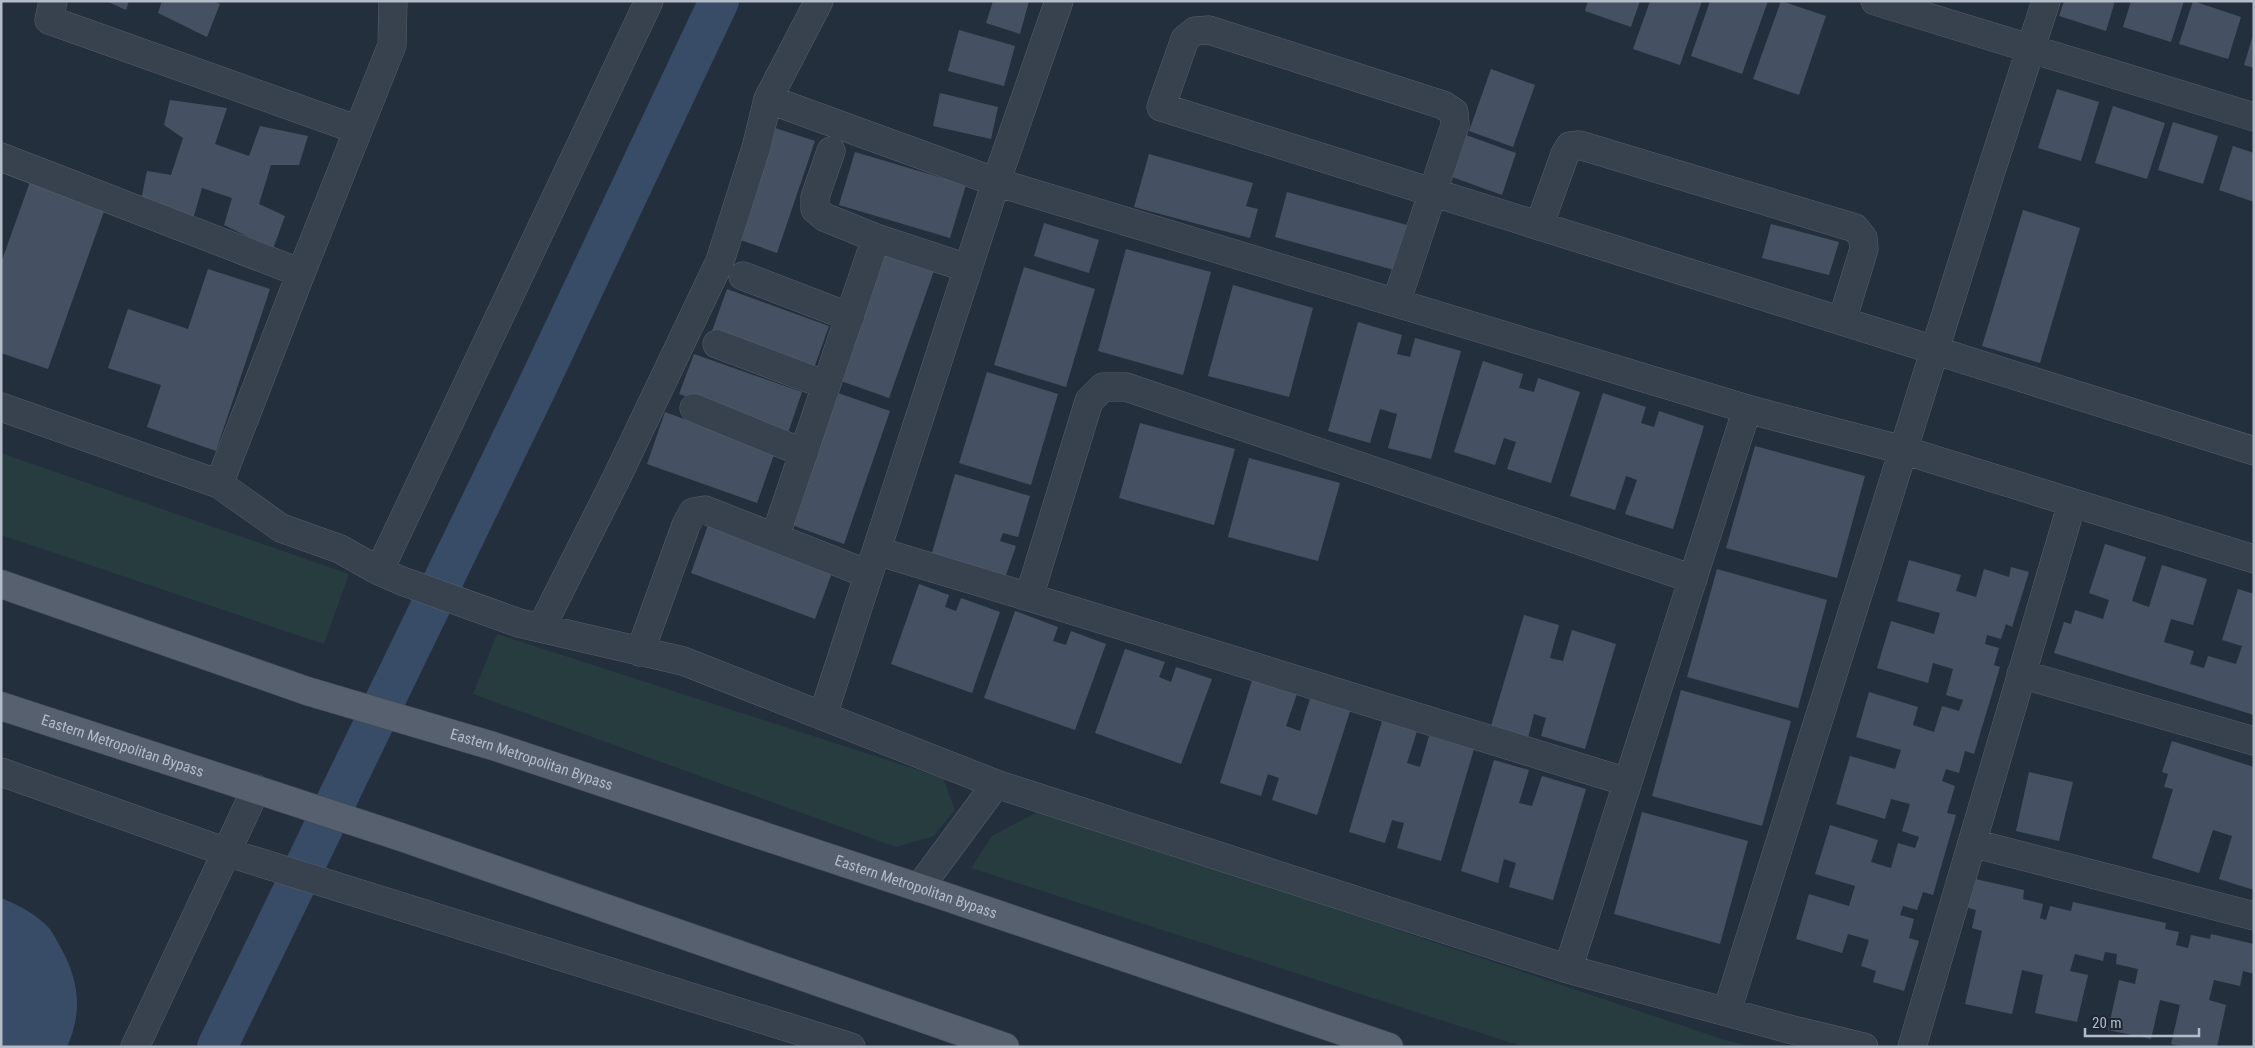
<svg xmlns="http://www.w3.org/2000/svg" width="2255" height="1048" viewBox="0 0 2255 1048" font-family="'Roboto Condensed',sans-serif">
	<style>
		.green { fill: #263c3f }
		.water { fill: #394c67 }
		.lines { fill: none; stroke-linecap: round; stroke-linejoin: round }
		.canal { stroke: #394c67; stroke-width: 40 }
		.building { fill: #455162 }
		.minor-casing { stroke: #565f6c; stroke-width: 29 }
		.major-casing { stroke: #414a57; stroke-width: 29 }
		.minor { stroke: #38414e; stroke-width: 28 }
		.major { stroke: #56606e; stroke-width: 28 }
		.labels { text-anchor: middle; stroke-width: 4; stroke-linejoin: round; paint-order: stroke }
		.street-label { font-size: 15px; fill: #b4bcc9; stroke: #1d2633 }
	</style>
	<rect width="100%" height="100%" fill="#242f3e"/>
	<path class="green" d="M1,453L349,574L324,644L1,535Z
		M497,634L943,778L955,810L934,836L896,847L473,694Z
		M1041,810L1725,1040L1754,1047H1524L971,868L992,836Z"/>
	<path class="water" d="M1,898C19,905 36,914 49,928C54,934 57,942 61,948C79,981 83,1012 67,1047H1Z"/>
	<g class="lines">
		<path class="canal" d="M217,1047L537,387L719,1"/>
	</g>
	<path class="building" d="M106,1H129L126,10Z
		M162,1H214L220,4L207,37L158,13Z
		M993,1H1029L1020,34L986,23Z
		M1588,1H1640L1631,27L1585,11Z
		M1650,1H1702L1680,65L1633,49Z
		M1710,1H1768L1742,74L1691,56Z
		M1781,1L1826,16L1799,95L1753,79Z
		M2064,1H2115L2106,31L2059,16Z
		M2131,1H2184L2171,42L2123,27Z
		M2193,1L2241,17L2228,59L2179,44Z
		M959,30L1015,46L1004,86L948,71Z
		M2253,35H2254V68L2244,65Z
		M1491,69L1535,85L1513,147L1469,131Z
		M2057,89L2099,102L2081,161L2038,148Z
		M940,93L998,107L991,139L933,126Z
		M170,100L227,108L215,144L249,156L260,126L308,136L299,165H271L259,204L285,216L273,249L224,225L232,198L202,188L192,223L141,200L147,171L171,175L183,138L164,125Z
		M2113,106L2165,123L2147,179L2095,163Z
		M2173,122L2218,136L2203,184L2158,170Z
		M772,127L815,141L777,253L735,238Z
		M1466,135L1516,153L1502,195L1452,177Z
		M2233,146L2254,153V202L2219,190Z
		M855,152L966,185L950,238L839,205Z
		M1149,154L1253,183L1246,206L1258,209L1250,238L1134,207Z
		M32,176L107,203L48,369L1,353V263Z
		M1287,192L1407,225L1394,270L1275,237Z
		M2023,210L2080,228L2040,363L1982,346Z
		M1044,223L1099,240L1089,273L1034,256Z
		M1771,224L1839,242L1829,275L1762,258Z
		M1126,249L1211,272L1183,375L1098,351Z
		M883,250L935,268L889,398L838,380Z
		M1024,267L1095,289L1066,387L994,365Z
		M208,269L270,289L216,451L147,427L161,385L108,368L128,309L188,329Z
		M1233,285L1313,308L1289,397L1208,376Z
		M727,289L829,326L814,368L712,331Z
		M1358,322L1402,335L1397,354L1410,357L1415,338L1461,351L1431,459L1388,448L1397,414L1380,409L1370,443L1328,431Z
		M694,354L802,392L788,433L679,394Z
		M1483,361L1523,374L1519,388L1534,392L1538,378L1580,392L1551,483L1507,469L1516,442L1504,438L1495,465L1454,452Z
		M987,372L1058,394L1031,485L959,463Z
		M835,392L890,411L844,544L789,524Z
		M1603,393L1646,407L1641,423L1654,427L1659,411L1704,426L1673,529L1625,514L1637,480L1626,476L1615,510L1570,496Z
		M665,412L775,452L757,503L647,464Z
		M1140,423L1235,449L1214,525L1119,498Z
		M1755,446L1865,476L1837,578L1726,548Z
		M1249,458L1340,483L1318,561L1228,537Z
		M955,474L1030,496L1018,537L1003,533L1000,541L1016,546L1005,578L931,556Z
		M708,525L833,570L815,619L691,573Z
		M2105,544L2146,557L2132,601L2149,607L2162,565L2207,579L2193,625L2171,619L2164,642L2194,651L2190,664L2204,668L2208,656L2236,664L2242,646L2222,640L2238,589L2254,594V715L2054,653L2064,622L2071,624L2075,610L2103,619L2109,600L2089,593Z
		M1909,560L1961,575L1956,591L1976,597L1984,569L2009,577L2011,567L2029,572L2012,627L2006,624L2001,639L1987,635L1985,644L1999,648L1994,665L2000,667L1974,754L1965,751L1959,773L1946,769L1942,781L1955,786L1947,813L1956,815L1933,895L1923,892L1917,910L1903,906L1900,915L1914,919L1909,938L1919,941L1904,991L1873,982L1876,971L1861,966L1869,940L1848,934L1842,953L1796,939L1809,894L1849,906L1855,886L1815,874L1830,825L1878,840L1871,862L1891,868L1898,843L1915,848L1919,837L1902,831L1910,804L1891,799L1885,819L1836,804L1850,756L1895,769L1901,750L1856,737L1869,692L1918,707L1913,725L1934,732L1942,706L1959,711L1963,700L1946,695L1953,669L1933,663L1928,683L1877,668L1891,621L1934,634L1940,613L1897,601Z
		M1717,569L1827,600L1798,708L1687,677Z
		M919,584L949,595L945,607L956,611L961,598L1000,612L972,693L891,664Z
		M1015,611L1058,627L1053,641L1066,645L1071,631L1106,644L1075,730L984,698Z
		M1524,615L1559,625L1550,658L1563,661L1572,630L1616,644L1585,749L1541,736L1546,718L1534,714L1528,738L1491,726Z
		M1125,649L1165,662L1159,677L1171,682L1176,667L1212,679L1181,764L1095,733Z
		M1254,674L1299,688L1286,726L1300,731L1312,692L1352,705L1317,815L1272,800L1279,778L1268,774L1261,796L1220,783Z
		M1681,690L1791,721L1762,826L1652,796Z
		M1382,721L1417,731L1407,763L1420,767L1429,736L1474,749L1441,861L1397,848L1404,823L1392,820L1385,843L1349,832Z
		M2172,741L2254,767V890L2219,879L2232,836L2213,830L2199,873L2152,858L2173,789L2164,787L2168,774L2162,772Z
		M1494,760L1529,770L1519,803L1532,806L1542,776L1586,789L1553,900L1509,887L1516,863L1504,859L1498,883L1461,871Z
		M2029,772L2073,782L2059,841L2016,831Z
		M1642,812L1748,841L1720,944L1614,914Z
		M1971,878L2024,890L2023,899L2043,904L2040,918L2046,920L2050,906L2071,911L2073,902L2166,923L2165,929L2179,932L2176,945L2188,948L2191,935L2210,939L2211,934L2254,944V974L2243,971L2240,986L2214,980L2209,1000L2226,1005L2217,1047H2182L2171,1044L2180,1005L2160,1000L2151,1039L2108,1030L2119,980L2135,984L2138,969L2116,964L2117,954L2105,952L2103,961L2075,954L2070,971L2088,975L2077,1022L2035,1013L2043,975L2022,970L2012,1014L1965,1004L1982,931L1972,928L1976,910L1965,907Z"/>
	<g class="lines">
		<defs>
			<path id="minor" d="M53,1L49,20L358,130
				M1875,1L2254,117
				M768,99L996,182L1059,1
				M831,151L815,197V209L824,217L876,238L967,268
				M1,157L301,273
				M1539,226L1565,154L1570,146L1579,145L1855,228L1863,238L1864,249L1842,321
				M743,276L850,317
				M1396,303L1455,125L1454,112L1443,105L1209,30L1195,31L1185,39L1161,107C1525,221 1890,336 2254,451
				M717,344L826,385
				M1,407L219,484L281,528L340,549L379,571L402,581L519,623L683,661L996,784L1568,969L1793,1030L1864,1047
				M694,408L804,453
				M219,484L301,273L392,45L393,1
				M775,537L876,238
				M877,551L1029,597
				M379,571L649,1
				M541,628L616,479L720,261L756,148L768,99L819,1
				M640,652L686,525L693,512L705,510L868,574
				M2021,674L2254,741
				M823,715L996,182L1747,409L1903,450L2254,559
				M1,772L226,852L851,1047
				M1627,782L1029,597L1089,401L1103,387H1126L1693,579
				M1972,843L2254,916
				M919,888L996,784
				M1568,969L1747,409
				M1727,1011L1991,171L2046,1
				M135,1047L256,789
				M1912,1047L2072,503"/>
			<g id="major">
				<path id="s1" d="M1,584L307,691L493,746L932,892L1389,1047"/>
				<path id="s2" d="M1,706L401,837L1005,1047"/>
			</g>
		</defs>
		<use href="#minor" class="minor-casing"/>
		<use href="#major" class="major-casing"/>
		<use href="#minor" class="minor"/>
		<use href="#major" class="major"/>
	</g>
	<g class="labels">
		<g class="street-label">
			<text dy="5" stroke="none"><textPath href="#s2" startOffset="128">Eastern Metropolitan Bypass</textPath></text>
			<text dy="5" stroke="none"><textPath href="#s1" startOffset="559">Eastern Metropolitan Bypass</textPath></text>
			<text dy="5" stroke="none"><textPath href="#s1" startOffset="964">Eastern Metropolitan Bypass</textPath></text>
		</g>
	</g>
	<rect width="2255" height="1048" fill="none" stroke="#b4bcc9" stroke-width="5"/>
	<path d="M2085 1028v8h114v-8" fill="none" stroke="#b4bcc9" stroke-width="2.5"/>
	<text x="2092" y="1028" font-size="15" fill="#b4bcc9" stroke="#1d2633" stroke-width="4" paint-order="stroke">20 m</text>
</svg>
